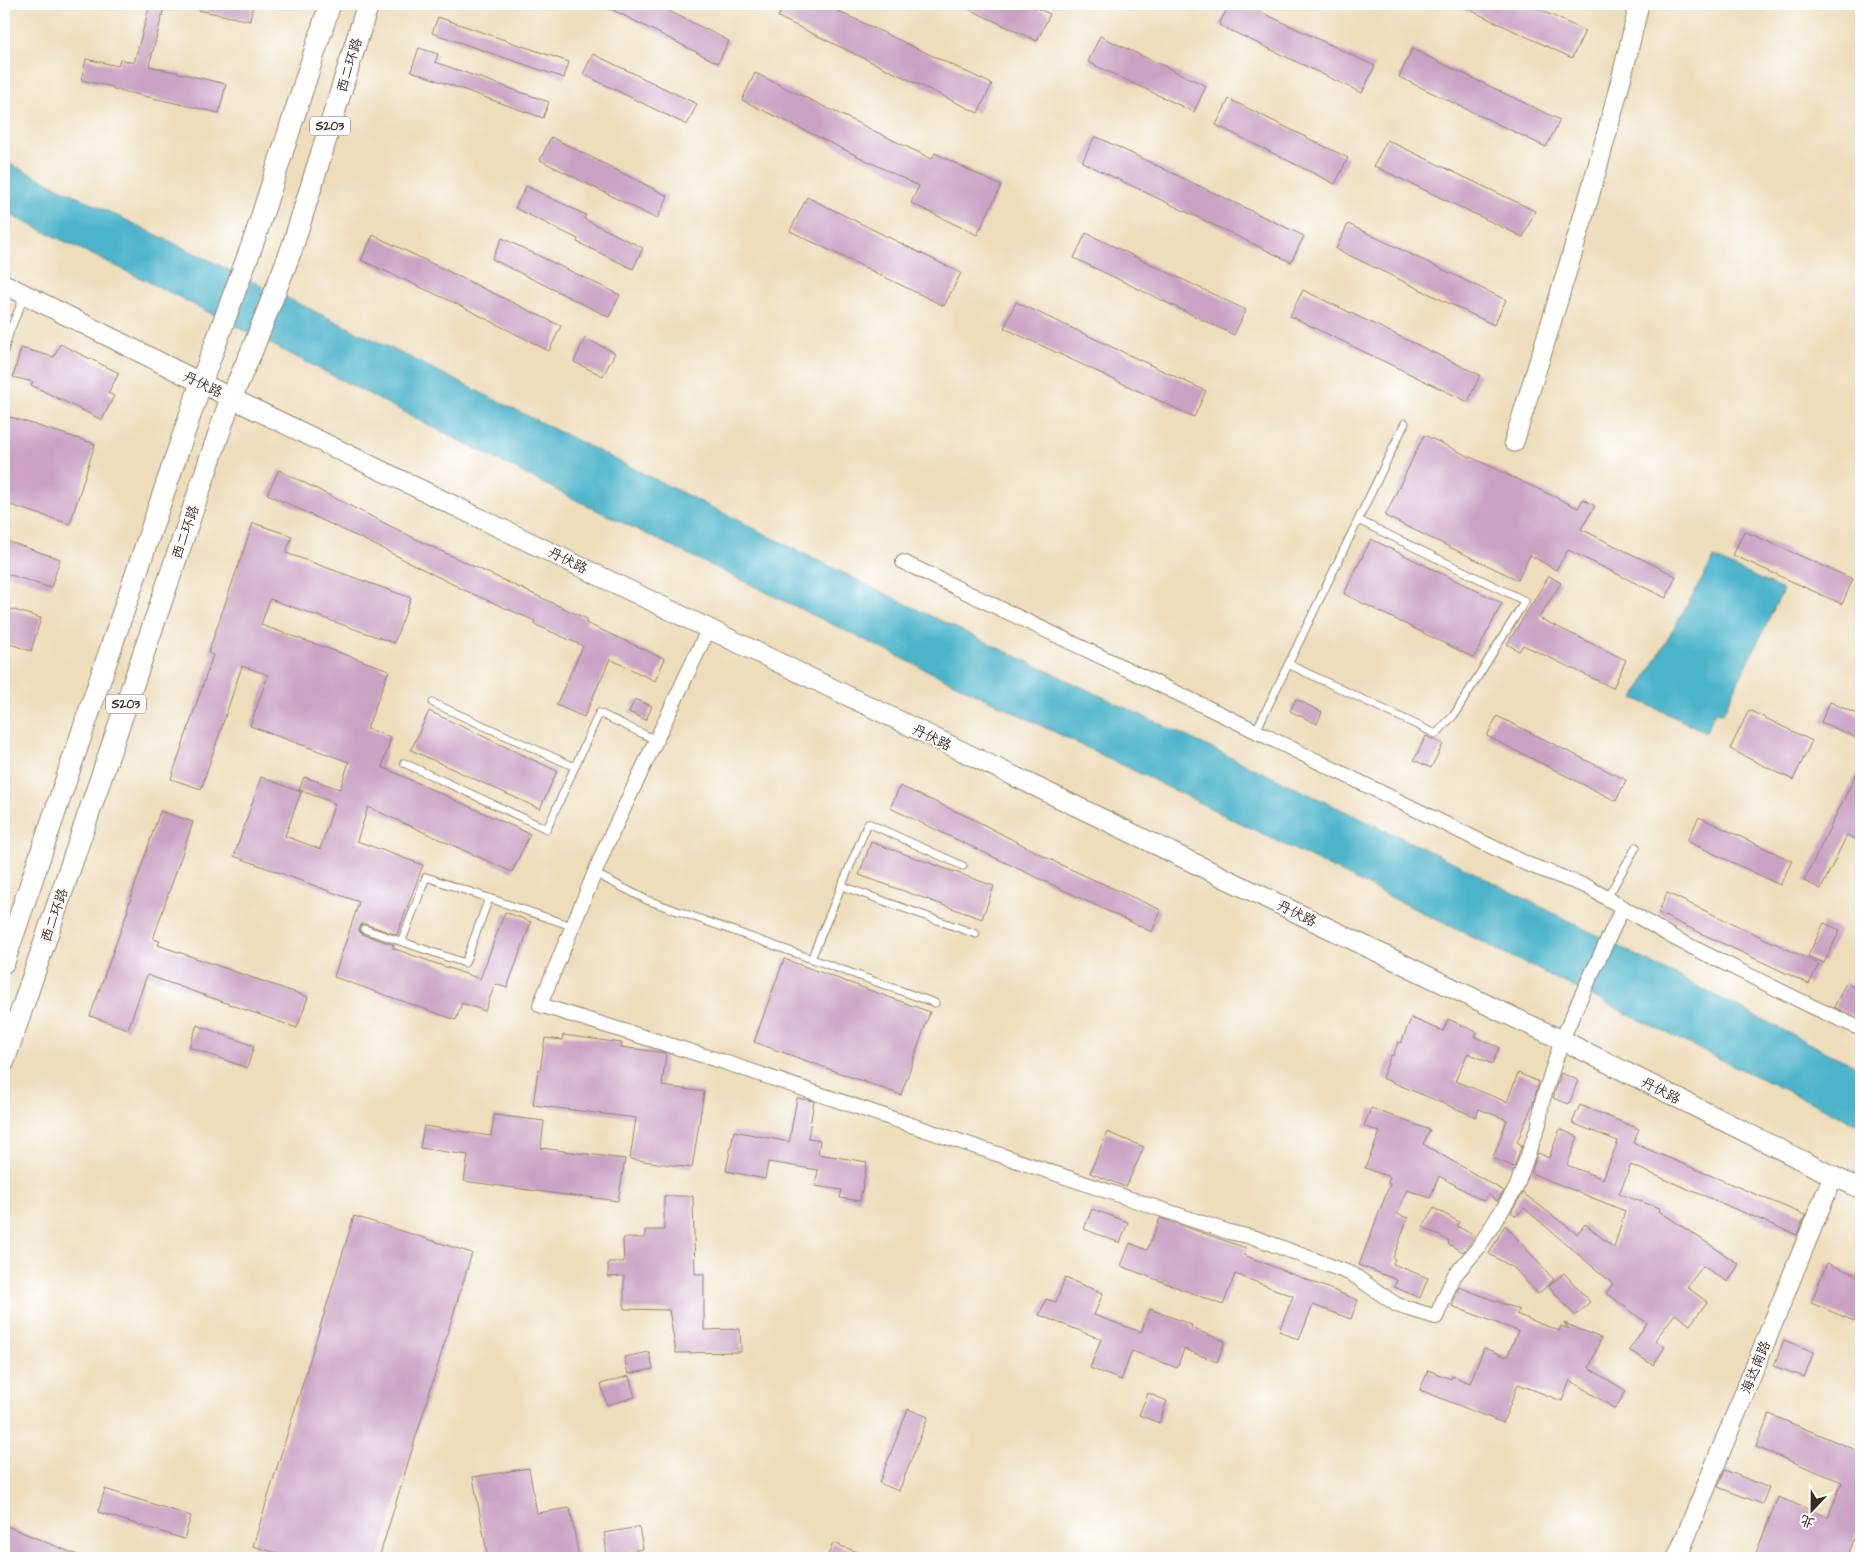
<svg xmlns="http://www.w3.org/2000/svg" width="1865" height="1562" viewBox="0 0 1865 1562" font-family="'Architects Daughter','LXGW WenKai TC',sans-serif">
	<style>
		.water { fill: #4cb4ca; stroke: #446f74 }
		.building { fill: #caa3c4 }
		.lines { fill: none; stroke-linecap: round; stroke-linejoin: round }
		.lane-casing { stroke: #94846c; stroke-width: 9 }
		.street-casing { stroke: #94846c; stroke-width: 16 }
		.secondary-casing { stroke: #94846c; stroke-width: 21 }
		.primary-casing { stroke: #94846c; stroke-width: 23 }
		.lane { stroke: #fff; stroke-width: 7 }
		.street { stroke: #fff; stroke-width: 14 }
		.secondary { stroke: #fff; stroke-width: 19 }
		.primary { stroke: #fff; stroke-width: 21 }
		.labels { text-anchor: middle; stroke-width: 4; stroke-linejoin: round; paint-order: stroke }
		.shield { fill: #fff; stroke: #766a62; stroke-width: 1 }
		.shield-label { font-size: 12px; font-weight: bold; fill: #3b2a1e }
		.street-label { font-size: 14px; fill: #3b2a1e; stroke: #fff }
	</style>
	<rect width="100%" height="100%" fill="#fff"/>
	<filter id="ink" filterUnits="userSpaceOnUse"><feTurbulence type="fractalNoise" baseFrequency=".02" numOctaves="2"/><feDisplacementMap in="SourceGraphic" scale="10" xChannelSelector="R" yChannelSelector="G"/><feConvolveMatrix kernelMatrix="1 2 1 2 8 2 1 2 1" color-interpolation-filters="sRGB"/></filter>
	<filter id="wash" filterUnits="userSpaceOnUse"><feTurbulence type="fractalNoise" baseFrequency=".0096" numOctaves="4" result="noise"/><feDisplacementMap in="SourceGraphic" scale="20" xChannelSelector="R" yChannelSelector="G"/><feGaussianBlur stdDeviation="1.12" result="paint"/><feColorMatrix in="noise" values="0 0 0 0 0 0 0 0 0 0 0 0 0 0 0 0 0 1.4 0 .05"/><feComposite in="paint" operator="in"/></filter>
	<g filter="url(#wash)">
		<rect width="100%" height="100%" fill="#edddbb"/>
		<path class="water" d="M4,161L405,355L914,608L1459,865L1832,1055L1861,1068V1126L1703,1051L1139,773L574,499L163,289L4,212Z
			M1714,558L1783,590L1723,713L1715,712L1706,732L1634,698Z"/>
		<g id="blocks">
			<path class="building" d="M150,4H165L149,66L226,84L219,113L113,89V87L81,80L86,59L118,66L120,59L134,63Z
				M199,4H253L250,21L198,10Z
				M601,4H655L729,41L718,63Z
				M785,4H823L992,84L978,113L778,17Z
				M958,4H1027L1050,14L1037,41Z
				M1229,4H1244L1375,66L1362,93L1219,25Z
				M1457,4H1528L1585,31L1572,58Z
				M438,17L569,62L564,78L432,33Z
				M1100,36L1206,86L1194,112L1088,62Z
				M419,48L438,54L435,62L549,102L543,118L411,71Z
				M1412,49L1560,120L1546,147L1399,77Z
				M593,54L697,104L687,125L583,74Z
				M755,73L932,159L935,153L1001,186L977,235L911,203L919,186L742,100Z
				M1229,99L1348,158L1335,184L1216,125Z
				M1095,136L1304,236L1291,262L1082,162Z
				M551,137L668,196L657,219L540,160Z
				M1387,140L1535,211L1523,237L1374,166Z
				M526,186L586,215L584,219L643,248L633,269L577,242L578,239L515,208Z
				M807,197L961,273L944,306L790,231Z
				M1348,224L1506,300L1494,325L1336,249Z
				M1086,233L1246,310L1234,335L1074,258Z
				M373,235L561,326L549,351L457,304L361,260Z
				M502,238L620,295L609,317L492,259Z
				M1303,290L1480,375L1468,402L1290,316Z
				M1016,302L1206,391L1194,417L1004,328Z
				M585,338L615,353L603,376L574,362Z
				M60,344L119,373L108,393L114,396L102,420L31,385L33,382L13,377L21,348L54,357Z
				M4,415L95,444L70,524L4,503Z
				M1424,435L1578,508L1583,499L1595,506L1581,529L1676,576L1666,598L1568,550L1556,570L1530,555L1518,580L1385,516Z
				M279,470L428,545L587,619L586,623L665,659L655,681L610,659L584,717L556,705L583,646L534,624L535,621L464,590L377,546L267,494Z
				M253,523L292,536L286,553L411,598L394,643L270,599L261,625L389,670L367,729L391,737L382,767L530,834L512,872L368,807L357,841L423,865L397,935L366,924H362L359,927V931L362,934L394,945L392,948L480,979L505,912L531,922L507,988L495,984L485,1011L462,1003L456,1020L334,977L359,902L234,856L261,777L301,792L285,836L320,849L335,803L299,790L304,777L340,789L349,762L250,726L268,675L242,666L201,789L171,779L213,655L208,653Z
				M1744,531L1853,579L1842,604L1733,555Z
				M1371,539L1502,603L1474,658L1344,594Z
				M4,540L60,559L51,588L4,573Z
				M1549,576L1561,583L1539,618L1626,660L1613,688L1523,645L1519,651L1507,644Z
				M4,607L41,618L31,651L4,642Z
				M635,699L652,706L646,720L629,712Z
				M1296,699L1322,712L1317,724L1290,711Z
				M1830,702L1861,716V730L1857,738L1821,722Z
				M1749,710L1812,741L1793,780L1730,749Z
				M429,711L557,771L540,809L411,750Z
				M1497,716L1626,780L1616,801L1487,736Z
				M1426,736L1443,744L1431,768L1414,760Z
				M1861,764V842L1847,835L1821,889L1804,881Z
				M900,786L975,820L1059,864L1161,910L1152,932L890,808Z
				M160,811L193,822L153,939L160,941L158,945L308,997L297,1028L147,975L128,1029L90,1016L128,910L127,909Z
				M1699,817L1792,861L1780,885L1687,841Z
				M871,842L994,886L982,919L859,875Z
				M1667,893L1819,964L1809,984L1658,913Z
				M1824,923L1840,930L1824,963L1808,956Z
				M784,959L930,1012L901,1095L754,1042Z
				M1846,983L1861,990V1019L1834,1007Z
				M1411,1018L1443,1031L1448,1019L1477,1032L1475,1037L1499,1047L1492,1064L1468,1053L1455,1081L1507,1102L1518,1073L1539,1082L1533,1104L1517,1142L1522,1145L1514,1167L1493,1158L1507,1120L1479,1109L1476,1117L1382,1078L1391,1055L1393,1056L1398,1042L1401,1043Z
				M197,1025L254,1046L247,1068L189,1047Z
				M563,1035L622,1043L621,1047L666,1053L662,1086L704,1092L692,1168L630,1159L636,1118L533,1105L538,1070H540L545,1038L562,1040Z
				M1561,1073L1578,1080L1569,1104L1553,1098Z
				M797,1098L814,1101L808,1138L820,1140L818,1154L867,1162L860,1201L840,1198L842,1190L815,1186L818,1170L768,1162L765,1179L726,1171L734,1131L789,1142Z
				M1580,1105L1639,1129L1633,1143L1805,1215L1797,1235L1631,1165L1619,1194L1660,1208L1659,1211L1739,1264L1728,1282L1703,1266L1687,1287L1707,1302L1690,1325L1675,1314L1655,1340L1665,1347L1653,1365L1629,1350L1647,1323L1606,1293L1613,1284L1524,1208L1516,1216L1511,1212L1523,1193L1577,1234L1585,1224L1614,1248L1625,1211L1531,1173L1538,1153L1549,1158L1560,1129L1578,1137L1567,1165L1603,1179L1618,1141L1572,1123Z
				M1371,1108L1430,1130L1423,1144L1504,1191L1497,1201L1489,1195L1483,1201L1439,1176L1430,1198L1407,1190L1397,1214L1408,1218L1393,1258L1395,1259L1393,1264L1428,1278L1420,1298L1394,1287L1397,1280L1359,1265L1390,1184L1388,1183L1390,1177L1365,1168L1380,1132L1364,1126Z
				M494,1115L544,1121L541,1148L625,1159L618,1201L580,1196V1197L464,1181L468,1155L420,1148L424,1126L491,1136Z
				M1107,1132L1144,1147L1126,1187L1090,1173Z
				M664,1196H693L695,1274H704V1330L740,1329L741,1352L676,1353L669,1310L624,1309V1276L608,1277V1262H624L623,1238H645V1230H664Z
				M1434,1208L1459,1222L1457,1226L1475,1236L1463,1252L1448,1244L1449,1241L1423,1227Z
				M1092,1209L1128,1222L1120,1243L1084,1229Z
				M354,1216L472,1253L379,1558H294L253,1546Z
				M1160,1218L1246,1248L1244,1255L1358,1300L1351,1319L1313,1305L1299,1340L1279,1331L1293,1296L1235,1274L1223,1305L1121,1266L1130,1243L1147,1250Z
				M1505,1225L1554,1280L1538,1294L1514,1268L1489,1254Z
				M1827,1263L1861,1277V1324L1811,1303Z
				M1564,1273L1590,1302L1575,1316L1549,1286Z
				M1065,1278L1103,1293L1094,1315L1141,1332L1150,1309L1192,1325L1191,1328L1225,1341L1217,1362L1184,1349L1177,1368L1132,1351L1121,1380L1090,1368L1101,1339L1039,1315L1046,1299L1056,1302Z
				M1459,1287L1520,1310L1516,1314L1559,1331L1561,1326L1569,1329L1564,1323L1601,1338L1589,1368L1626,1391L1615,1409L1570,1380L1562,1401L1518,1384L1503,1423L1420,1390L1428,1370L1451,1379L1452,1376L1470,1383L1484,1348L1507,1357L1518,1331L1452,1306Z
				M1784,1340L1814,1352L1804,1377L1774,1366Z
				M649,1352L653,1369L628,1374L624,1357Z
				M629,1376L635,1397L607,1405L601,1384Z
				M1148,1393L1167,1401L1159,1423L1139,1415Z
				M908,1409L928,1417L899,1491L879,1483Z
				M1769,1414L1861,1452V1522L1847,1558H1754L1778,1497L1828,1517L1842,1482L1756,1447Z
				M529,1468L537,1513L570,1508L579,1558H488L473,1477Z
				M1725,1470L1769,1488L1762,1504L1718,1487Z
				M105,1489L191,1516L184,1539L98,1512Z
				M4,1525L85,1558H4Z
				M639,1527L643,1549L607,1555L604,1533Z
				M833,1543L870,1557V1558H827Z"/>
		</g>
	</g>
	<g filter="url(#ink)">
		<use href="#blocks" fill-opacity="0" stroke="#94846c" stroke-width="1"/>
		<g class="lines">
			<defs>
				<path id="lane" d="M4,351L10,330L25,295
					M1288,664L1436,734L1454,715L1525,601L1358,520
					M433,703L575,767
					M1256,731L1405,423
					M404,763L547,829L599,713L656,740
					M594,873L647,900L935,1003
					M842,886L976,934
					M1607,898L1636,847
					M364,929L465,963L489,898
					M402,941L426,877L572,926
					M811,959L868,823L963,866"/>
				<path id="street" d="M903,562L1225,716L1527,864L1588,887L1674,938L1811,1006L1861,1029
					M709,628L605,848L540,1005L721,1061L1229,1232L1256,1238L1352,1274L1397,1305L1436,1317L1454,1276L1478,1248L1516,1188L1539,1124L1542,1102L1562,1040L1578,1003L1623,907"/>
				<path id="secondary" d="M4,284L231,398L1498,1010L1562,1040L1833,1176L1861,1189
					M1514,442C1559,297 1606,152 1639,4
					M1677,1558L1833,1176"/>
				<path id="primary" d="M4,962L201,383L255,237L330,4
					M4,1061L231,398L253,348L292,248L368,4"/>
			</defs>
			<use href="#lane" class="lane-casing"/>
			<use href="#street" class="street-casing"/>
			<use href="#secondary" class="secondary-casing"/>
			<use href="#primary" class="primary-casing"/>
			<use href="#lane" class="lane"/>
			<use href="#street" class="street"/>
			<use href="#secondary" class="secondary"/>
			<use href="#primary" class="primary"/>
		</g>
	</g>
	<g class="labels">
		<g class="shield">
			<rect x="310" y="116.5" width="40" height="19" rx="4"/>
			<rect x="106" y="694.5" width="40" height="19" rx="4"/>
		</g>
		<g class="shield-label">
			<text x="330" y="130">S203</text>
			<text x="126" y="708">S203</text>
		</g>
		<g class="street-label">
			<text transform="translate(349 65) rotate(-73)" y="5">西二环路</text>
			<text transform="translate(203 384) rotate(26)" y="5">丹伏路</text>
			<text transform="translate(185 532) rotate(-71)" y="5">西二环路</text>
			<text transform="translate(568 560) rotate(26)" y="5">丹伏路</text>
			<text transform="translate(932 737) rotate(26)" y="5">丹伏路</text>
			<text transform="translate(1297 913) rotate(26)" y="5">丹伏路</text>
			<text transform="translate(54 915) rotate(-71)" y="5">西二环路</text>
			<text transform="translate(1661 1090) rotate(27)" y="5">丹伏路</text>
			<text transform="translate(1755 1367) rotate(-68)" y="5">海达南路</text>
		</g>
	</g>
	<rect width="1865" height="1562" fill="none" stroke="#fff" stroke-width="20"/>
	<g transform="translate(1812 1510) rotate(202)" stroke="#ffffff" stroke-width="4" paint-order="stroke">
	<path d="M0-4L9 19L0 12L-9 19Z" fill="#3b2a1e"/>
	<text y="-8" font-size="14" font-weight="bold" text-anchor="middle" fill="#3b2a1e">北</text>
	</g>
</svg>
